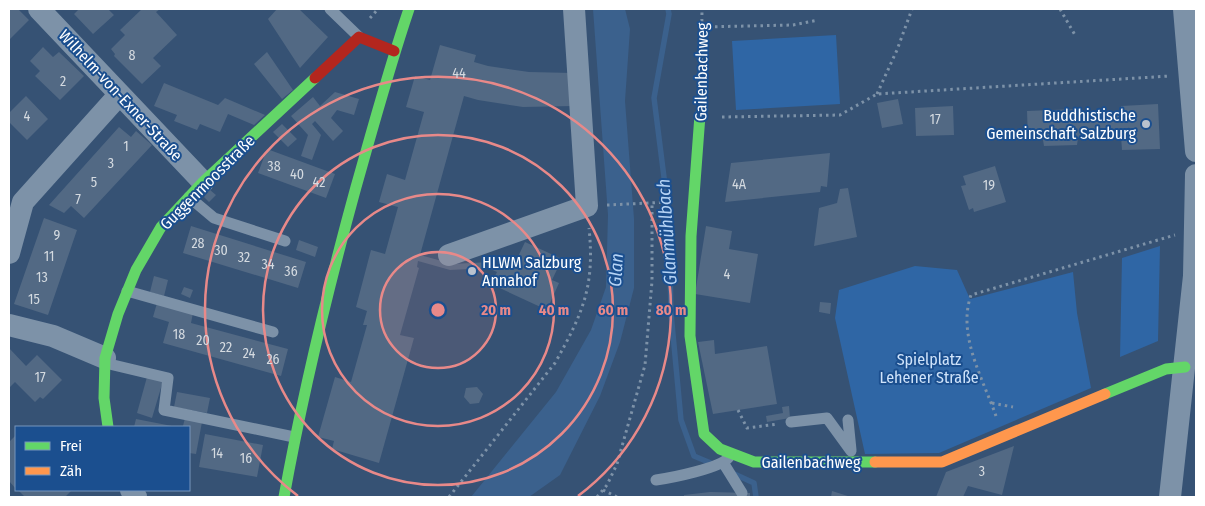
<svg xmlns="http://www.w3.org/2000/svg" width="1205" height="506" viewBox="0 0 1205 506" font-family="'Fira Sans Condensed',sans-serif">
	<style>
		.green { fill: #2f66a5 }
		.water { fill: #3b618d }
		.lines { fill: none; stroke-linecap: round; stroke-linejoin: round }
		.stream { stroke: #3b618d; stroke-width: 5.5 }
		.building { fill: #526984 }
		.path { stroke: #7d92a8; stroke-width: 3; stroke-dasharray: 2.5 4; stroke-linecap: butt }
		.lane { stroke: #7d92a8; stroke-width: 11 }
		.street { stroke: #7d92a8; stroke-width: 22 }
		.fast { stroke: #63d668; stroke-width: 11 }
		.slow { stroke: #ff974d; stroke-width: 11 }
		.jam { stroke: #b3261e; stroke-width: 11 }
		.ring { fill: none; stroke: #e88989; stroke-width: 2.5 }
		.poi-dot { fill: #b9c2ce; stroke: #1b4f8f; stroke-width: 2 }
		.labels { text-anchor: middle; stroke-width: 4; stroke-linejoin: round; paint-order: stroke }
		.number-label { font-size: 14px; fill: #d4dae0 }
		.street-label { font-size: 16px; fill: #fff; stroke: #1b4f8f }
		.poi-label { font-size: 16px; fill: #fff; stroke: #1b4f8f; text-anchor: end }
		.park-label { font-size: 16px; fill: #cfe3fa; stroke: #1b4f8f }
		.water-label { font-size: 18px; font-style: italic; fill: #b5d3f5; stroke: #1b4f8f }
		.centre { fill: #e88989; stroke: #1b4f8f; stroke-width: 2.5 }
		.ring-label { font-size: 15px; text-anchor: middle; font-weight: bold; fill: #e88989; stroke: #1b4f8f; stroke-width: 4; stroke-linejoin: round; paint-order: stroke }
	</style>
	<rect width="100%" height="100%" fill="#365274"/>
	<path class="green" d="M836,35L840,104L736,110L732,41Z
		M1160,246L1158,341L1120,357L1122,258Z
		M915,266L957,270L970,299L1073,272L1077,313L1091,388L939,453L865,454L835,318L839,290Z"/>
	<path class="water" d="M593,9H625L630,29L625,101L634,219V288L620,342L600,396L560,475L529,497H471L556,392L591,330L606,287L608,215Z"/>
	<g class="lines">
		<path class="stream" d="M668,9L669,14L654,98L669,217L671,313L681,420L694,456L713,464
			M730,472L754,483L756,497"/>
	</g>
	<path class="building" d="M9,9H18L29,20L10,39Z
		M79,9H108L114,15L93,34L74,14Z
		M142,9H160L156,12L177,35L153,58L161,66L142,84L114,56L115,54L111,49L125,35L120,30Z
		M277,9H299L328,37L300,68L268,19Z
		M440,45L476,55L474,62L488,66L529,72L573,73L574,106L523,107L478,100L464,96L420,255L453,264L489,262L499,267L503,258L515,263L525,242L562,259L552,280L559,283L547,310L491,284L497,272L488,268L450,270L418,261L417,267L419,268L400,335L414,338L379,463L332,449L334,441L318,437L335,377L351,382L367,325H363L367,311L356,307L371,250L385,254L398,207L379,202L387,174L405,180L424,112L406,107L415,76L430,80Z
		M43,47L53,57L59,52L84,76L60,100L35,76L40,71L30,61Z
		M267,52L293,90L282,99L254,64Z
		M164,83L218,105L225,98L265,115L254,125L228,114L220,132L200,124L197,130L174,121L177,115L154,106Z
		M335,92L359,99L354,115L337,110L331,118L343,131L333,141L315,121L312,124L321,135L312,160L301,156L308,135L291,116L313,97L320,106Z
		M26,96L48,119L27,140L9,122V113Z
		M898,99L903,124L882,128L877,103Z
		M1158,104L1160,149L1122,150L1121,136L1078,138L1077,145L1044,146L1043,140H1028L1027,111L1077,109V113L1121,112V106Z
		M953,106L954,135L916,136L915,108Z
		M282,124L297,139L288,147L273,132Z
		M119,127L131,137L136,131L152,145L84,218L71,206L64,213L49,205Z
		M267,149L335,174L326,198L258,173Z
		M830,153L827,187L821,186L820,192L725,202L731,163Z
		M995,166L1006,202L974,212L973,208L969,210L961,186L966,185L963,176Z
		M848,188L857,237L814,246L819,208L837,203L840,189Z
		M210,190L216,195L209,202L204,197Z
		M44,218L77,230L48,315L14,304Z
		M191,226L306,262L298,288L183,253Z
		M706,226L732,231L729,249L758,254L750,303L695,294Z
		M299,240L318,247L315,257L296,250Z
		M154,276L168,280L164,296L150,292Z
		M184,287L193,290L190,298L181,294Z
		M820,302L831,303L830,314L819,312Z
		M157,303L193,313L191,323L288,349L281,376L163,343L169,322L153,317Z
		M714,340L715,354L767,346L777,404L713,414L698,342Z
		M9,348L26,366L37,355L62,380L43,399L40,397L35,402L15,382L9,388Z
		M147,377L163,381L152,418L137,413Z
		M477,387L483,394L479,403L470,404L464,397L466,388Z
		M177,392L210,398L207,413L174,407Z
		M789,406L790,418L767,422L766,416L783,413L782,407Z
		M185,418L202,422L196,454L189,453V428L183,426Z
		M136,419L172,426V427H134Z
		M205,434L263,445L257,477L199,467Z
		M16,435V489L9,481V442Z
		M1014,446L1002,495L968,486L963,497H936L946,472Z
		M18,490H72L65,497H25Z
		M832,491L851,497H831Z
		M710,492L750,493V497H684V495Z"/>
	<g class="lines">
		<path class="path" d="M1060,9L1075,35
			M370,18L378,9
			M702,27L793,25L818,20
			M701,93L702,9
			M877,94L897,50L912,9
			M722,117L840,115L877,94L1170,76
			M607,205L670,202
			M992,403L1013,407
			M738,410L747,428L778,424
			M996,416C983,379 957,335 971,295L1175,235
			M603,490L617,497
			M449,497L555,363C583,313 595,286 589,228
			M597,497L607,485L617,464L645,365L652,281V203"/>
		<path class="lane" d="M330,9L359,37
			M189,197L214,218L285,241
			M127,291L273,332
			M105,363L168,378L164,410L294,437
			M848,420L851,450
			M791,422L827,418L851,451
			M724,464L742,493
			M656,480C670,478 722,468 729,457"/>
		<path class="street" d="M39,9L203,182
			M1184,9L1196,151
			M9,253L23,202L119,95
			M449,255L587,206L574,9
			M9,325L53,336L105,358
			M131,490L136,497
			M1170,497L1194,276L1196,175"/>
		<path class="fast" d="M700,115L691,236L690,336L704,434L720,449L754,462H875
			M1105,394L1166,369L1185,367
			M108,427L104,398L105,358L118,314L136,270L161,227L203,182L315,78
			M284,497C303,392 328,289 356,187C373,127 389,68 409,9"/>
		<path class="slow" d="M875,462H942L1105,394"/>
		<path class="jam" d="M315,78L359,37L394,51"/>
	</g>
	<circle cx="438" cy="310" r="58" fill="#e88989" fill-opacity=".12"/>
	<g class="ring">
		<circle cx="438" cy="310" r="58"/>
		<circle cx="438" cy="310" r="116"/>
		<circle cx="438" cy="310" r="175"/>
		<path d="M298 496A233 233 0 1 1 578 496"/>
	</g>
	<g class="poi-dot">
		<circle cx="1146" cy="124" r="5"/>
		<circle cx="472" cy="271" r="5"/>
	</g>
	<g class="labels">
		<g class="number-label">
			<text x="132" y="60">8</text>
			<text x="459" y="78">44</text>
			<text x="63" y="86">2</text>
			<text x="27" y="121">4</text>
			<text x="935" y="124">17</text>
			<text x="126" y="151">1</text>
			<text x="111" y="168">3</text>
			<text x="274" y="171">38</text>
			<text x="297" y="179">40</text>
			<text x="94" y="187">5</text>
			<text x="319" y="187">42</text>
			<text x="739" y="189">4A</text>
			<text x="989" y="190">19</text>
			<text x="78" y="204">7</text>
			<text x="57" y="240">9</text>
			<text x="198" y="248">28</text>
			<text x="221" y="255">30</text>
			<text x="49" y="261">11</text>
			<text x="244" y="262">32</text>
			<text x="268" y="269">34</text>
			<text x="291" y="276">36</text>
			<text x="727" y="279">4</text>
			<text x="42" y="282">13</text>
			<text x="34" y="304">15</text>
			<text x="179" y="339">18</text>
			<text x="203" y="345">20</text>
			<text x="226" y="352">22</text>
			<text x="249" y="358">24</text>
			<text x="273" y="364">26</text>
			<text x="40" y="382">17</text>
			<text x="217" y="458">14</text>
			<text x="246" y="463">16</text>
			<text x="982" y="476">3</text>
		</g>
		<g class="street-label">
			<text transform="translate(701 72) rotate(-89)" y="6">Gailenbachweg</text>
			<text transform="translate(121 95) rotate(47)" y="6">Wilhelm-von-Exner-Straße</text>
			<text transform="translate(207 182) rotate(-45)" y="6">Guggenmoosstraße</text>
			<text x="811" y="468">Gailenbachweg</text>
		</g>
		<g class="poi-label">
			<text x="1136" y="121">Buddhistische<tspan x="1136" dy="18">Gemeinschaft Salzburg</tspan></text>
			<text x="482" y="268" text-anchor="start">HLWM Salzburg<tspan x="482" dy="18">Annahof</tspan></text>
		</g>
		<g class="park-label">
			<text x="929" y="365">Spielplatz<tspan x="929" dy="18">Lehener Straße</tspan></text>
		</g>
		<g class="water-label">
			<text transform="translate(667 232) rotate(-94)" y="6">Glanmühlbach</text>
			<text transform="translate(616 270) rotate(-87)" y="6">Glan</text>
		</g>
	</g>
	<circle cx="438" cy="310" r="8" class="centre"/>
	<g class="ring-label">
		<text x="496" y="315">20 m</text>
		<text x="554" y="315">40 m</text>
		<text x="613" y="315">60 m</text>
		<text x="671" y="315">80 m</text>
	</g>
	<rect width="1205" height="506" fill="none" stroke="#ffffff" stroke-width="20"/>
	<rect x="15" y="426" width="175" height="65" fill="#1b4f8f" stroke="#7695bc"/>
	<rect x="25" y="442" width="25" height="8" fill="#63d668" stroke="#7695bc"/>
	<text x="60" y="451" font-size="15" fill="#ffffff">Frei</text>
	<rect x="25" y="467" width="25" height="8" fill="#ff974d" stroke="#7695bc"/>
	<text x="60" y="476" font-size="15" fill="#ffffff">Zäh</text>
</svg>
